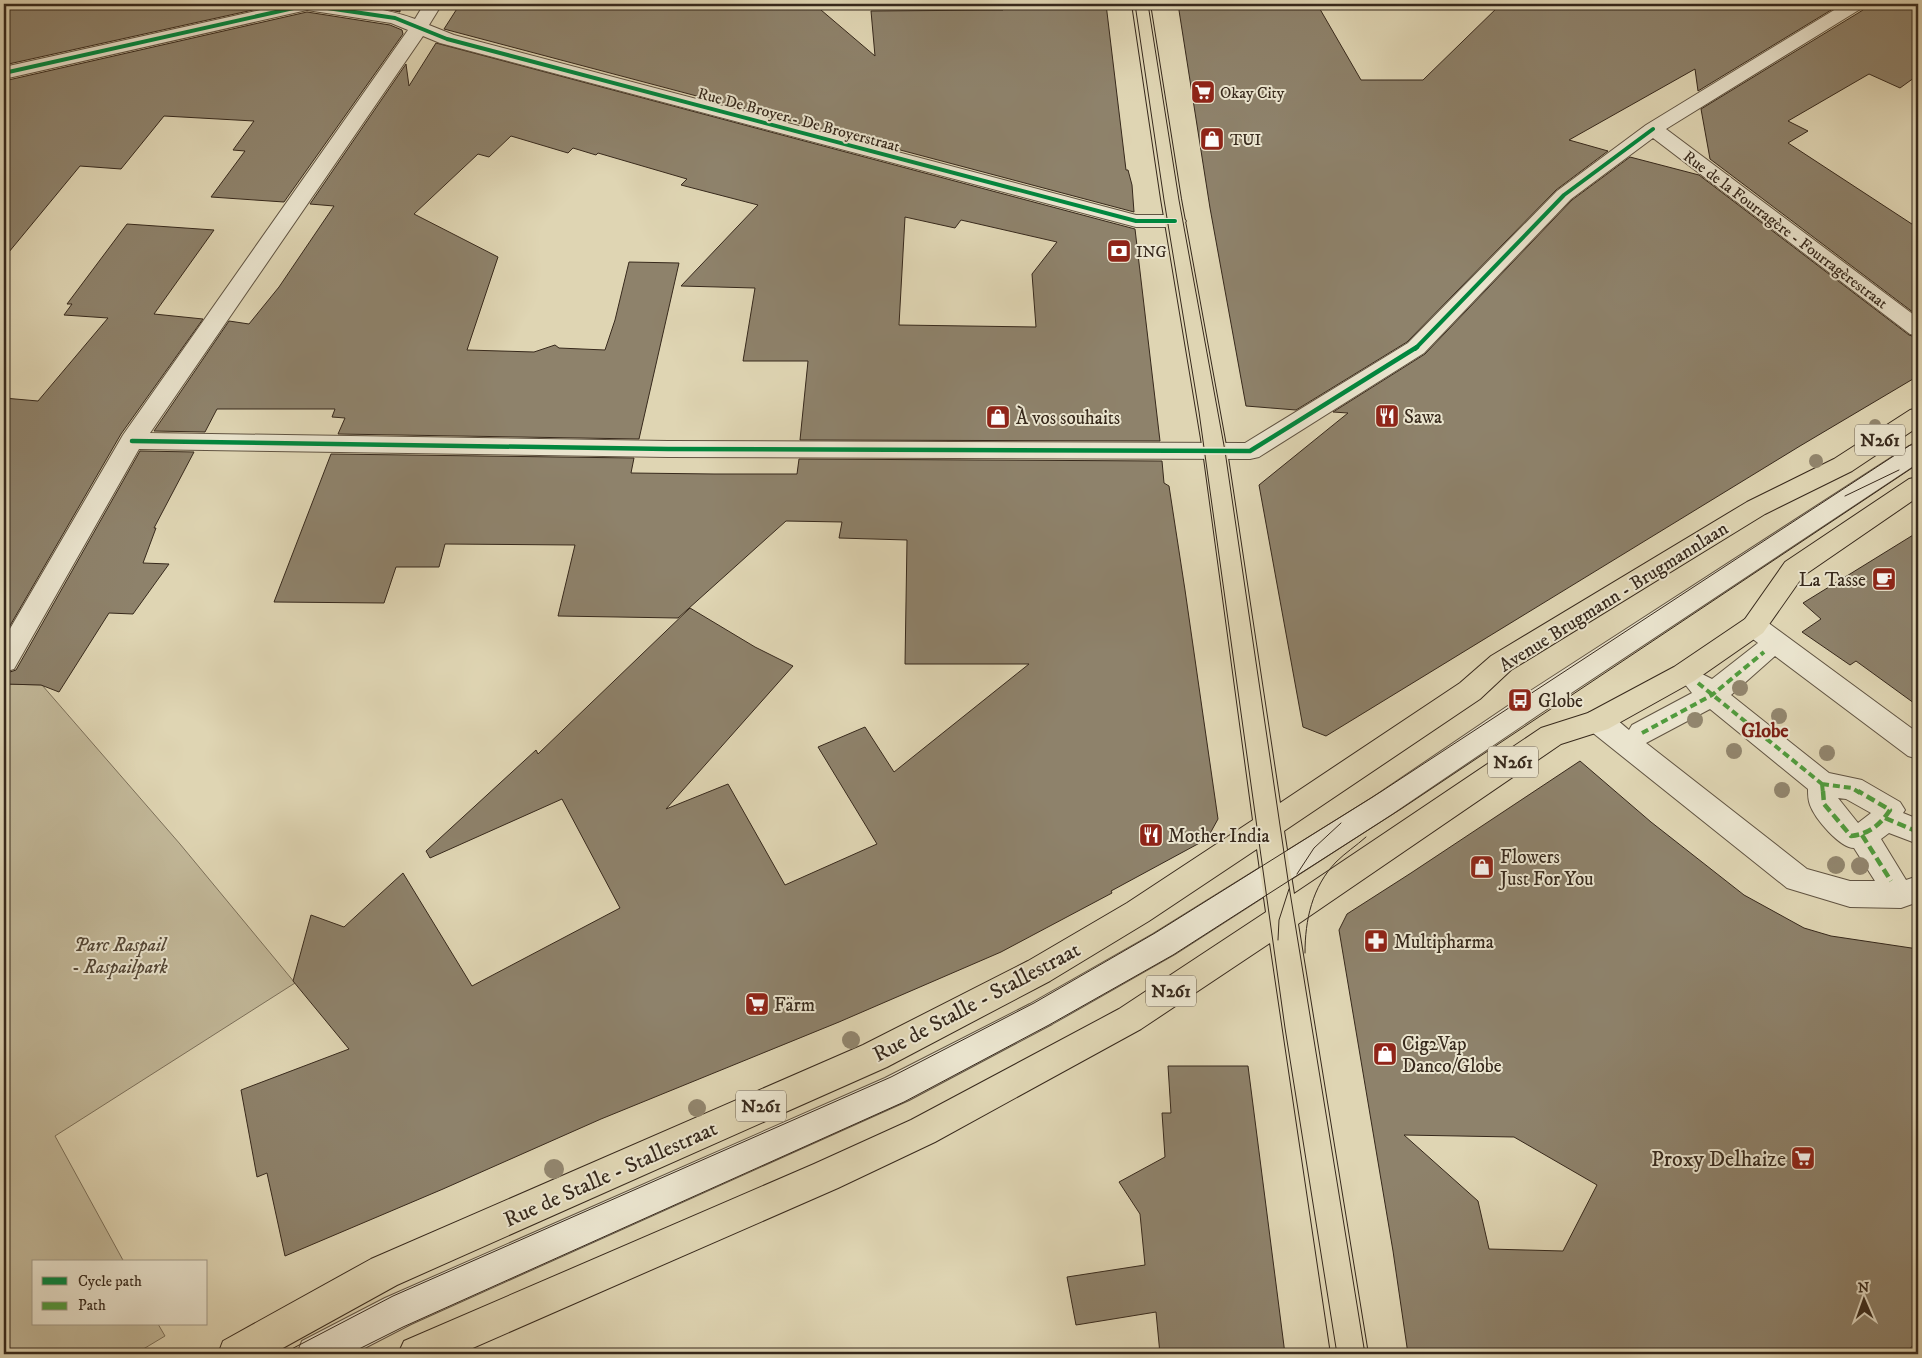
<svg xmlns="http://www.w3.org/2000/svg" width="1922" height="1358" viewBox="0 0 1922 1358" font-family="'IM FELL DW Pica',serif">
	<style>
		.green { fill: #c2b899; stroke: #7c705a }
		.building { fill: #8e826b; stroke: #37291c; fill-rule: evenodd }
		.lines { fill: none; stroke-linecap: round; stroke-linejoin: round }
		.minor-casing { stroke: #615442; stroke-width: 2 }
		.major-casing { stroke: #37291c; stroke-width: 2 }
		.minor { fill: #eae4ce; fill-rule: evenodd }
		.major { fill: #dfd5b3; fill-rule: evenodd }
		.tram { stroke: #37291c; stroke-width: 1 }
		.quiet-far1 { stroke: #519c3e; stroke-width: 4; stroke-dasharray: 7 4; stroke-linecap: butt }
		.quiet { stroke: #519c3e; stroke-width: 4.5; stroke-dasharray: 9 4.5; stroke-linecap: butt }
		.cycleway-far1-casing { stroke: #eae4ce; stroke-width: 6 }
		.cycleway-casing { stroke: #eae4ce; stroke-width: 8 }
		.cycleway-far1 { stroke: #00873e; stroke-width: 4 }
		.cycleway { stroke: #00873e; stroke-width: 4.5 }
		.tree { fill: #92866e }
		.labels { text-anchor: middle; stroke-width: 4; stroke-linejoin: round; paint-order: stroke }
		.far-poi-label { font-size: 16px; fill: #37291c; stroke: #eae4ce; text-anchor: start }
		.far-street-label { font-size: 16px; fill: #37291c; stroke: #eae4ce }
		.shield { fill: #eae4ce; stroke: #6d6151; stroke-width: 1 }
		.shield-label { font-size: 18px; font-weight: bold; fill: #37291c }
		.poi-label { font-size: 19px; fill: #37291c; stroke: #eae4ce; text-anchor: start }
		.street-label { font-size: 19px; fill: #37291c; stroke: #eae4ce }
		.park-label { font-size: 19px; font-style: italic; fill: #534635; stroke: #eae4ce }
		.neighbourhood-label { font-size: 20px; font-weight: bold; fill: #7a1f14; stroke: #eae4ce }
		.near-street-label { font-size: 22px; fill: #37291c; stroke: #eae4ce }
		.near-poi-label { font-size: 22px; fill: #37291c; stroke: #eae4ce; text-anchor: end }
	</style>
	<rect width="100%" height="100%" fill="#dfd5b3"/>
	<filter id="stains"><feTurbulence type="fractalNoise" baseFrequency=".004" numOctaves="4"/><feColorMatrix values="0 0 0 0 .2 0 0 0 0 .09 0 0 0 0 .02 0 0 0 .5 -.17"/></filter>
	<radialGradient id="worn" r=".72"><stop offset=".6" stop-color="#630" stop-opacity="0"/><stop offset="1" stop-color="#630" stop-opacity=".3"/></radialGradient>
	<path class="green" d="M6,684L42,685L180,844L295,983L55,1136L124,1262H34V1324H158L165,1336L135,1354H4V688Z"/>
	<path class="building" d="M4,4H280L4,65Z
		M349,4H400V12L369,6Z
		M460,4H814L875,56L871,11L1003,10V4H1106L1126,170H1128L1132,185L1134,212L444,29Z
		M1178,4H1317L1361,80H1423L1501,4H1841L1698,91L1695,69L1569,140L1608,151L1556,190L1407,342L1296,410L1246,406L1210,208Z
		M1867,4H1918V75L1900,88L1869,74L1788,121L1808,131L1788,143L1918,228V316L1710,159L1701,109L1863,10Z
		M307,12L390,25L402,30L403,34L284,202L211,197L245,151L233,150L254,121L164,116L121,169L80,166L4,258V81Z
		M436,43L1135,229L1160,441L800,440L808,361H743L755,288L681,286L758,205L681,185L687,179L598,153L596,155L573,148L568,153L511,136L489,157L478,154L414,214L498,257L467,350L534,352L555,345L559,348L605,350L615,320L629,262L679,263L639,439L338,434L345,418L332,417L335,409H217L205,432L154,431L229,321L249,324L279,287L334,206L310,204L406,64L409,86ZM905,217L955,228L961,220L1057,242L1032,274L1036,327L899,325Z
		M1630,157L1699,175L1909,335L1918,338V376L1800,446L1326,736L1303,727L1259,485L1348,413L1333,412L1425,354L1572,200Z
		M127,224L214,230L154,314L203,319L121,434L4,636V398L38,401L108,318L64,315L72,304H67Z
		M140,451L194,452L154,528H156L143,563L169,564L133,614L109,613L59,692L41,685L4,684V674L16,670Z
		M331,454L634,458L631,473L714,474H797L799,459L1162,461L1164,483L1169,486L1185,590L1218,819L1207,839L1111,891L1112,893L1001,952L839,1022L601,1119L443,1189L285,1256L267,1173L257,1177L241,1090L349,1049L293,981L311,915L344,927L403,873L472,986L620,908L562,799L430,858L426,851L536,750L538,754L690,608L755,647L793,666L666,809L728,784L785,885L877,844L818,747L865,727L894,772L1029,664H905L907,540L839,538L842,522L786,521L678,618L558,616L575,545L445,544L439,567H396L384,603L274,602Z
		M1918,532V706L1856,661L1850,665L1802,632L1821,619L1803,603Z
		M1580,761L1651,822L1744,895L1804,928L1831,936L1918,949V1340L1905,1354H1408L1393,1251L1339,930L1347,914L1411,873ZM1404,1135L1514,1137L1597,1185L1563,1251L1489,1249L1478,1201Z
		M1168,1066H1248L1285,1354H1160L1156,1312L1076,1325L1067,1277L1145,1265L1140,1214L1119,1182L1165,1157L1162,1113H1171Z"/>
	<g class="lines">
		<defs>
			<path id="minor" d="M288,4C330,4 375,4 415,19L424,4H442L429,25L454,35L1136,215H1175L1182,217L1186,221L1182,225L1175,227H1136L440,43L423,36L150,433L668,441L1245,443L1408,343L1557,191L1646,125L1844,4H1865L1862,8L1666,129L1918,318V336L1910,334L1653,138L1571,199L1424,353L1259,457L1250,459L668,457L139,449L14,669L4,672V639L123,435L408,30L391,23L307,10L4,79V67Z
				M1918,444V463L1538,715L1392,814L1175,954L1052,1024L909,1100L411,1324L353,1354H297L302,1341L385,1298L885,1078L1030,1004L1153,934L1372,798L1518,699L1909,446Z
				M1754,616L1763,619L1918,733V759L1908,756L1775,656L1731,695L1829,773L1862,780L1900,802L1905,810L1903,813L1918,819V844L1889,833L1881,839L1906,880L1918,876V902L1901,908L1850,907L1787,888L1588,729L1584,721L1588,713C1606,707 1616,719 1629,730L1632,725L1692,693L1684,683L1688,676L1698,672L1712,679L1758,643L1745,633L1741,626L1745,619ZM1710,709L1808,789C1808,794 1808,800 1810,805C1815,819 1840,848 1854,848L1875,881H1850L1807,869L1646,743ZM1838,798L1846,799L1871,813L1858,823Z"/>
			<path id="major" d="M1132,4H1150L1181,199L1227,451L1280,803L1460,683L1491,656L1747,502L1834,459L1910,410L1918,408V427L1852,471L1765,514L1511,670L1480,699L1284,831L1294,894L1541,728L1588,713L1674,667L1745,619L1785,562L1909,479L1918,477V497L1803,576L1763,633L1694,681L1608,729L1561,744L1298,924L1368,1354H1331L1270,943L1141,1029L935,1142L838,1188L459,1354H398L404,1341L814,1164L911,1120L1119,1009L1266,912L1257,849L1149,921L1050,981L887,1067L397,1285L272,1354H218L223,1341L371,1259L863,1045L1028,961L1127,903L1253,820L1203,451L1161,199Z"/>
		</defs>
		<use href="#minor" class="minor-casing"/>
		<use href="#major" class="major-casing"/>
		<use href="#minor" class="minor"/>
		<use href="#major" class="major"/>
		<path class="tram" d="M1135,4L1164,200L1199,412L1285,1028L1337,1354
			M1148,4L1179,200L1225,451L1288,880L1365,1354
			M1845,496L1899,470
			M1297,874L1314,848L1341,823
			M1278,940L1279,920L1289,889
			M1305,953C1305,920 1312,887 1336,862C1345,853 1356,846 1366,837
			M282,1354L393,1296L891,1077L1034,1003L1155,933L1382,791L1918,440
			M349,1354L403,1327L904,1102L1049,1025L1173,955L1401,809L1918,464"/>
		<path class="quiet-far1" d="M1698,683L1822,784
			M1642,733L1712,695L1764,652
			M1822,784L1852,788L1860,793
			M1822,784L1823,793"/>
		<path class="quiet" d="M1823,791L1824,804L1851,836C1869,834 1880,825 1890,810L1858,791
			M1885,818L1918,832
			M1862,835L1891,881"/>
		<defs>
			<path id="cycleway-far1" d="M4,73L307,5L395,18L447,39L1136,221H1175
				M1415,349L1564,195L1653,129"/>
			<path id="cycleway" d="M132,441L668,449L1250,451L1417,347"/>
		</defs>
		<use href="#cycleway-far1" class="cycleway-far1-casing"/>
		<use href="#cycleway" class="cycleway-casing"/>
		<use href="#cycleway-far1" class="cycleway-far1"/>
		<use href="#cycleway" class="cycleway"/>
	</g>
	<g class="tree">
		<circle cx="1875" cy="425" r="6"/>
		<circle cx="1816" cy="461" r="7"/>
		<circle cx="1740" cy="688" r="8"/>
		<circle cx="1779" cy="716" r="8"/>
		<circle cx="1695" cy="720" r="8"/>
		<circle cx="1734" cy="751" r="8"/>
		<circle cx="1827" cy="753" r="8"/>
		<circle cx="1782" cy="790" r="8"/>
		<circle cx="1836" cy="865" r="9"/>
		<circle cx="1860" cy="866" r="9"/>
		<circle cx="851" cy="1040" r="9"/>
		<circle cx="697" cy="1108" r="9"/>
		<circle cx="554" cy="1169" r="10"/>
	</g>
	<defs>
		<symbol id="supermarket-square" viewBox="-11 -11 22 22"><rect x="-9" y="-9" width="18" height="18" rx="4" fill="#8f2418" stroke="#eae4ce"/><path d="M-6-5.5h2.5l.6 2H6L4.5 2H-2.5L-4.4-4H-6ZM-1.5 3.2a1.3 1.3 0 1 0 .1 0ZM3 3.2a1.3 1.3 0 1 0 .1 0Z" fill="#fff"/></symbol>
		<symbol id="shop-square" viewBox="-11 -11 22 22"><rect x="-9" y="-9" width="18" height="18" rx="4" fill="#8f2418" stroke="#eae4ce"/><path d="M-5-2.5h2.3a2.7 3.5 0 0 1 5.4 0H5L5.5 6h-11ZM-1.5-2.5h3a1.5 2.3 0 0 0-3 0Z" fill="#fff"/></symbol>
		<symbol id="bank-square" viewBox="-11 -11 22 22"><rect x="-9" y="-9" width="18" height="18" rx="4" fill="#8f2418" stroke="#eae4ce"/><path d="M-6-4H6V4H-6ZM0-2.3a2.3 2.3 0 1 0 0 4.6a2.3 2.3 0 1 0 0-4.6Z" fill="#fff"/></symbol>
		<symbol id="restaurant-square" viewBox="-11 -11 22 22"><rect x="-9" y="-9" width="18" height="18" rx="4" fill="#8f2418" stroke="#eae4ce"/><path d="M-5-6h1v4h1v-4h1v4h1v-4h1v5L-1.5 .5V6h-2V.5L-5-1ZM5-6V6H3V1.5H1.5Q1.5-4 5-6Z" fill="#fff"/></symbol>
		<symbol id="cafe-square" viewBox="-11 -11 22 22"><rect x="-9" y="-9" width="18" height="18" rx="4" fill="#8f2418" stroke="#eae4ce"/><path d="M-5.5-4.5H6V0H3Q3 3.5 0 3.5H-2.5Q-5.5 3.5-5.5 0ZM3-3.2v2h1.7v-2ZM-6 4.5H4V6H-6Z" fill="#fff"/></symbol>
		<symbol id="bus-square" viewBox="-11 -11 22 22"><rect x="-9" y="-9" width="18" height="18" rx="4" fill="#8f2418" stroke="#eae4ce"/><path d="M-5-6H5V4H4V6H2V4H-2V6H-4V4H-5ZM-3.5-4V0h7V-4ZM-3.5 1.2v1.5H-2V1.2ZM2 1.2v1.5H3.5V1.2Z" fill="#fff"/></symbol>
		<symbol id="pharmacy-square" viewBox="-11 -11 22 22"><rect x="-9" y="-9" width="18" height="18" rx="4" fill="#8f2418" stroke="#eae4ce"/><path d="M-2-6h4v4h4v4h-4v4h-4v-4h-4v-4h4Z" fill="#fff"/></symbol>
	</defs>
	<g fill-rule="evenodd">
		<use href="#supermarket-square" x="1189" y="78" width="28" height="28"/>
		<use href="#shop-square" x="1198" y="125" width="28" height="28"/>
		<use href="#bank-square" x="1105" y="237" width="28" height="28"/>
		<use href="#restaurant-square" x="1373" y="402" width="28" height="28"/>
		<use href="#shop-square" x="984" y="403" width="28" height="28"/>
		<use href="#cafe-square" x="1870" y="565" width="28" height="28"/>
		<use href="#bus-square" x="1506" y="686" width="28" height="28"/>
		<use href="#restaurant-square" x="1137" y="821" width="28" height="28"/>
		<use href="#shop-square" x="1468" y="853" width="28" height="28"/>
		<use href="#pharmacy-square" x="1362" y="927" width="28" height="28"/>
		<use href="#supermarket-square" x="743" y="990" width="28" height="28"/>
		<use href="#shop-square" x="1371" y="1040" width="28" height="28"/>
		<use href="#supermarket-square" x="1789" y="1144" width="28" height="28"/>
	</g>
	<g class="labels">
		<g class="far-poi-label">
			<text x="1220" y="98">Okay City</text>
			<text x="1230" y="145">TUI</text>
			<text x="1136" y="257">ING</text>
		</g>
		<g class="far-street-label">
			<text transform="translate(799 119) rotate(15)" y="6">Rue De Broyer - De Broyerstraat</text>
			<text transform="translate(1786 229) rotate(37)" y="6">Rue de la Fourragère - Fourragèrestraat</text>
		</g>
		<g class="shield">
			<rect x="1855" y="424.5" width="50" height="31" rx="4"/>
			<rect x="1488" y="746.5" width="50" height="31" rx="4"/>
			<rect x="1146" y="975.5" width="50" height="31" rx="4"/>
			<rect x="736" y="1090.5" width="50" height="31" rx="4"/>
		</g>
		<g class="shield-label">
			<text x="1880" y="446">N261</text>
			<text x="1513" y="768">N261</text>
			<text x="1171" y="997">N261</text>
			<text x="761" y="1112">N261</text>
		</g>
		<g class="poi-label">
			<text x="1404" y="423">Sawa</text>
			<text x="1016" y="424">À vos souhaits</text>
			<text x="1866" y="586" text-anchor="end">La Tasse</text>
			<text x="1538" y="707">Globe</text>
			<text x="1168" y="842">Mother India</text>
			<text x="1500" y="863">Flowers<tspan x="1500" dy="22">Just For You</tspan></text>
			<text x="1394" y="948">Multipharma</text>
			<text x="774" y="1011">Färm</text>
			<text x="1402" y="1050">Cig2Vap<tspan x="1402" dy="22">Danco/Globe</tspan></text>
		</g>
		<g class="street-label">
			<text transform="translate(1613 596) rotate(-32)" y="7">Avenue Brugmann - Brugmannlaan</text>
		</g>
		<g class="park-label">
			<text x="120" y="951">Parc Raspail<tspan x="120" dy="22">- Raspailpark</tspan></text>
		</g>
		<g class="neighbourhood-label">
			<text x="1765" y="737">Globe</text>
		</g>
		<g class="near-street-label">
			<text transform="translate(976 1001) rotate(-28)" y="8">Rue de Stalle - Stallestraat</text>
			<text transform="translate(610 1173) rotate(-24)" y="8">Rue de Stalle - Stallestraat</text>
		</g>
		<g class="near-poi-label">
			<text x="1786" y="1166">Proxy Delhaize</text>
		</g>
	</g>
	<rect width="1922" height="1358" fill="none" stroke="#dfd5b3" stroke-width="20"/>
	<rect x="5" y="5" width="1912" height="1348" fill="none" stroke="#37291c" stroke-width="2.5"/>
	<rect x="10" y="10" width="1902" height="1338" fill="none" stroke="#37291c"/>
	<rect x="32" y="1260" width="175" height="65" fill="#eae4ce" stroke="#a29987"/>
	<rect x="42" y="1277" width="25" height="8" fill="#00873e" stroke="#a29987"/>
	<text x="78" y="1286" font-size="15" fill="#37291c">Cycle path</text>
	<rect x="42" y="1302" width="25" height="8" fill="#519c3e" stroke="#a29987"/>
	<text x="78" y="1310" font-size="15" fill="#37291c">Path</text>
	<g transform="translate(1864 1300) rotate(358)" stroke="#eae4ce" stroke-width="4" paint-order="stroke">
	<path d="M0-4L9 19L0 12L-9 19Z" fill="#37291c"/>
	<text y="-8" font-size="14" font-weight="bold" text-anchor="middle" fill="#37291c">N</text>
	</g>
	<rect width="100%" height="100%" filter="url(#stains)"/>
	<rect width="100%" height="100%" fill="url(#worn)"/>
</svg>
